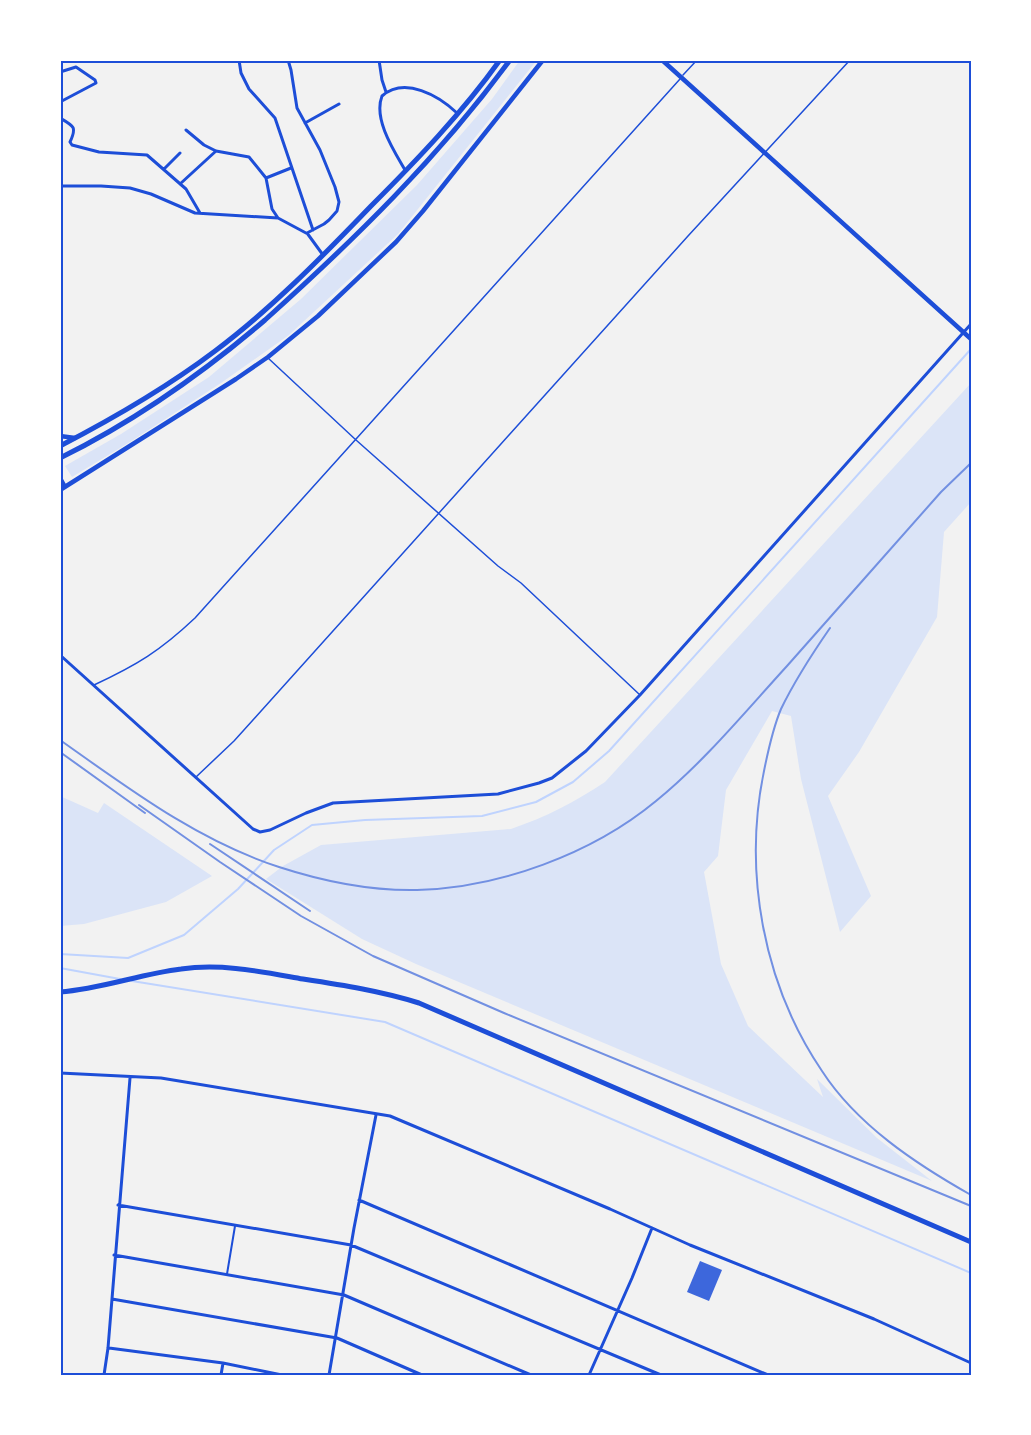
<svg xmlns="http://www.w3.org/2000/svg" width="1031" height="1435" viewBox="0 0 1031 1435" font-family="'Public Sans',sans-serif">
	<style>
		.green { fill: #dbe4f7 }
		.lines { fill: none; stroke-linecap: round; stroke-linejoin: round }
		.stream { stroke: #bfd3fe; stroke-width: 2 }
		.building { fill: #3d67dc }
		.service { stroke: #1d4ed8; stroke-width: 1.5 }
		.pedestrian { stroke: #1d4ed8; stroke-width: 2 }
		.minor { stroke: #1d4ed8; stroke-width: 3 }
		.tertiary { stroke: #1d4ed8; stroke-width: 4.5 }
		.primary { stroke: #1d4ed8; stroke-width: 5 }
		.trunk { stroke: #1d4ed8; stroke-width: 5 }
		.rail { stroke: #7290e2; stroke-width: 2 }
		.neatline { fill: none; stroke: #1d4ed8; stroke-width: 2 }
	</style>
	<rect width="100%" height="100%" fill="#f2f2f2"/>
	<path class="green" d="M520,60H537L398,234L289,335L221,383L130,442L72,477L65,466L121,434L209,377L301,299L417,185L492,99Z
		M971,383V502L944,532L937,617L859,752L828,796L871,896L840,932L801,779L791,716L772,711L726,790L718,856L704,872L721,964L748,1026L823,1097L817,1079L877,1138L932,1181L416,964L362,939L266,879L283,866L321,845L511,829C546,817 575,802 605,782Z
		M60,796L98,813L104,803L212,876L166,902L84,924L60,926Z"/>
	<g class="lines">
		<path class="stream" d="M60,954L128,958L184,935L238,889L274,850L312,825L365,820L482,816L536,802L573,782L609,751L971,349
			M60,968L120,979
			M132,981L385,1022L971,1273"/>
	</g>
	<path class="building" d="M700,1261L722,1270L709,1301L687,1292Z"/>
	<g class="lines">
		<path class="service" d="M683,75L697,60
			M268,358L356,440L498,566L521,583L640,695
			M94,685C137,665 160,651 195,618L680,79
			M196,777L234,741L688,236L850,60"/>
		<path class="pedestrian" d="M227,1274L235,1226"/>
		<path class="minor" d="M239,60L241,73L249,89L275,118L313,230
			M288,60L291,70L297,108L320,150L335,187L339,202L337,211L329,220L324,224L307,233L323,255
			M379,60L382,80L386,92
			M60,72L76,67L95,80L96,83L60,102
			M60,118C74,126 77,127 70,142L72,145L99,152L147,155L186,189L200,213
			M305,123L339,104
			M186,130L204,145L216,151L249,157L266,178L272,209L278,218L306,233
			M164,169L180,153
			M405,170C394,151 373,119 382,96C405,76 439,96 457,113
			M266,178L291,168
			M180,184L216,151
			M60,186H101L130,188L151,194L195,213L278,218
			M60,655L253,829L260,832L270,830L306,813L333,803L498,794L539,783L552,778L586,751L640,695L971,324
			M60,1073L161,1078L390,1116L610,1209L690,1245L874,1319L971,1363
			M359,1200L768,1375
			M118,1205L351,1245L661,1375
			M114,1255L344,1295L531,1375
			M112,1299L337,1338L422,1375
			M109,1348L223,1363L282,1375
			M104,1375L108,1348L130,1078
			M221,1375L223,1363
			M329,1375L354,1228L376,1115
			M589,1375L632,1278L652,1228"/>
		<path class="tertiary" d="M662,60L971,339
			M60,436L75,438
			M60,478L65,487
			M60,490L236,379L268,357L318,316L396,242L423,211L543,60"/>
		<path class="primary" d="M60,992C101,989 140,974 181,969C222,963 263,972 303,979C342,985 381,991 419,1003L971,1242"/>
		<path class="trunk" d="M60,446C114,418 166,388 215,351C271,309 322,257 371,206C417,160 462,113 500,60
			M60,458C133,422 203,373 265,320C355,239 438,158 510,60"/>
		<path class="rail" d="M830,628C812,654 795,680 781,709C773,728 768,751 764,771C743,872 763,984 822,1071C857,1125 916,1164 971,1195
			M60,740C128,788 198,841 279,867C322,881 371,891 417,890C499,888 592,854 656,801C704,762 745,712 787,666C838,608 890,550 941,492L971,463
			M60,752L145,813
			M139,805L220,862L301,916L373,956L504,1013L971,1206
			M210,844L310,911"/>
	</g>
	<rect width="1031" height="1435" fill="none" stroke="#ffffff" stroke-width="123"/>
	<rect x="62" y="62" width="908" height="1312" class="neatline"/>
</svg>
